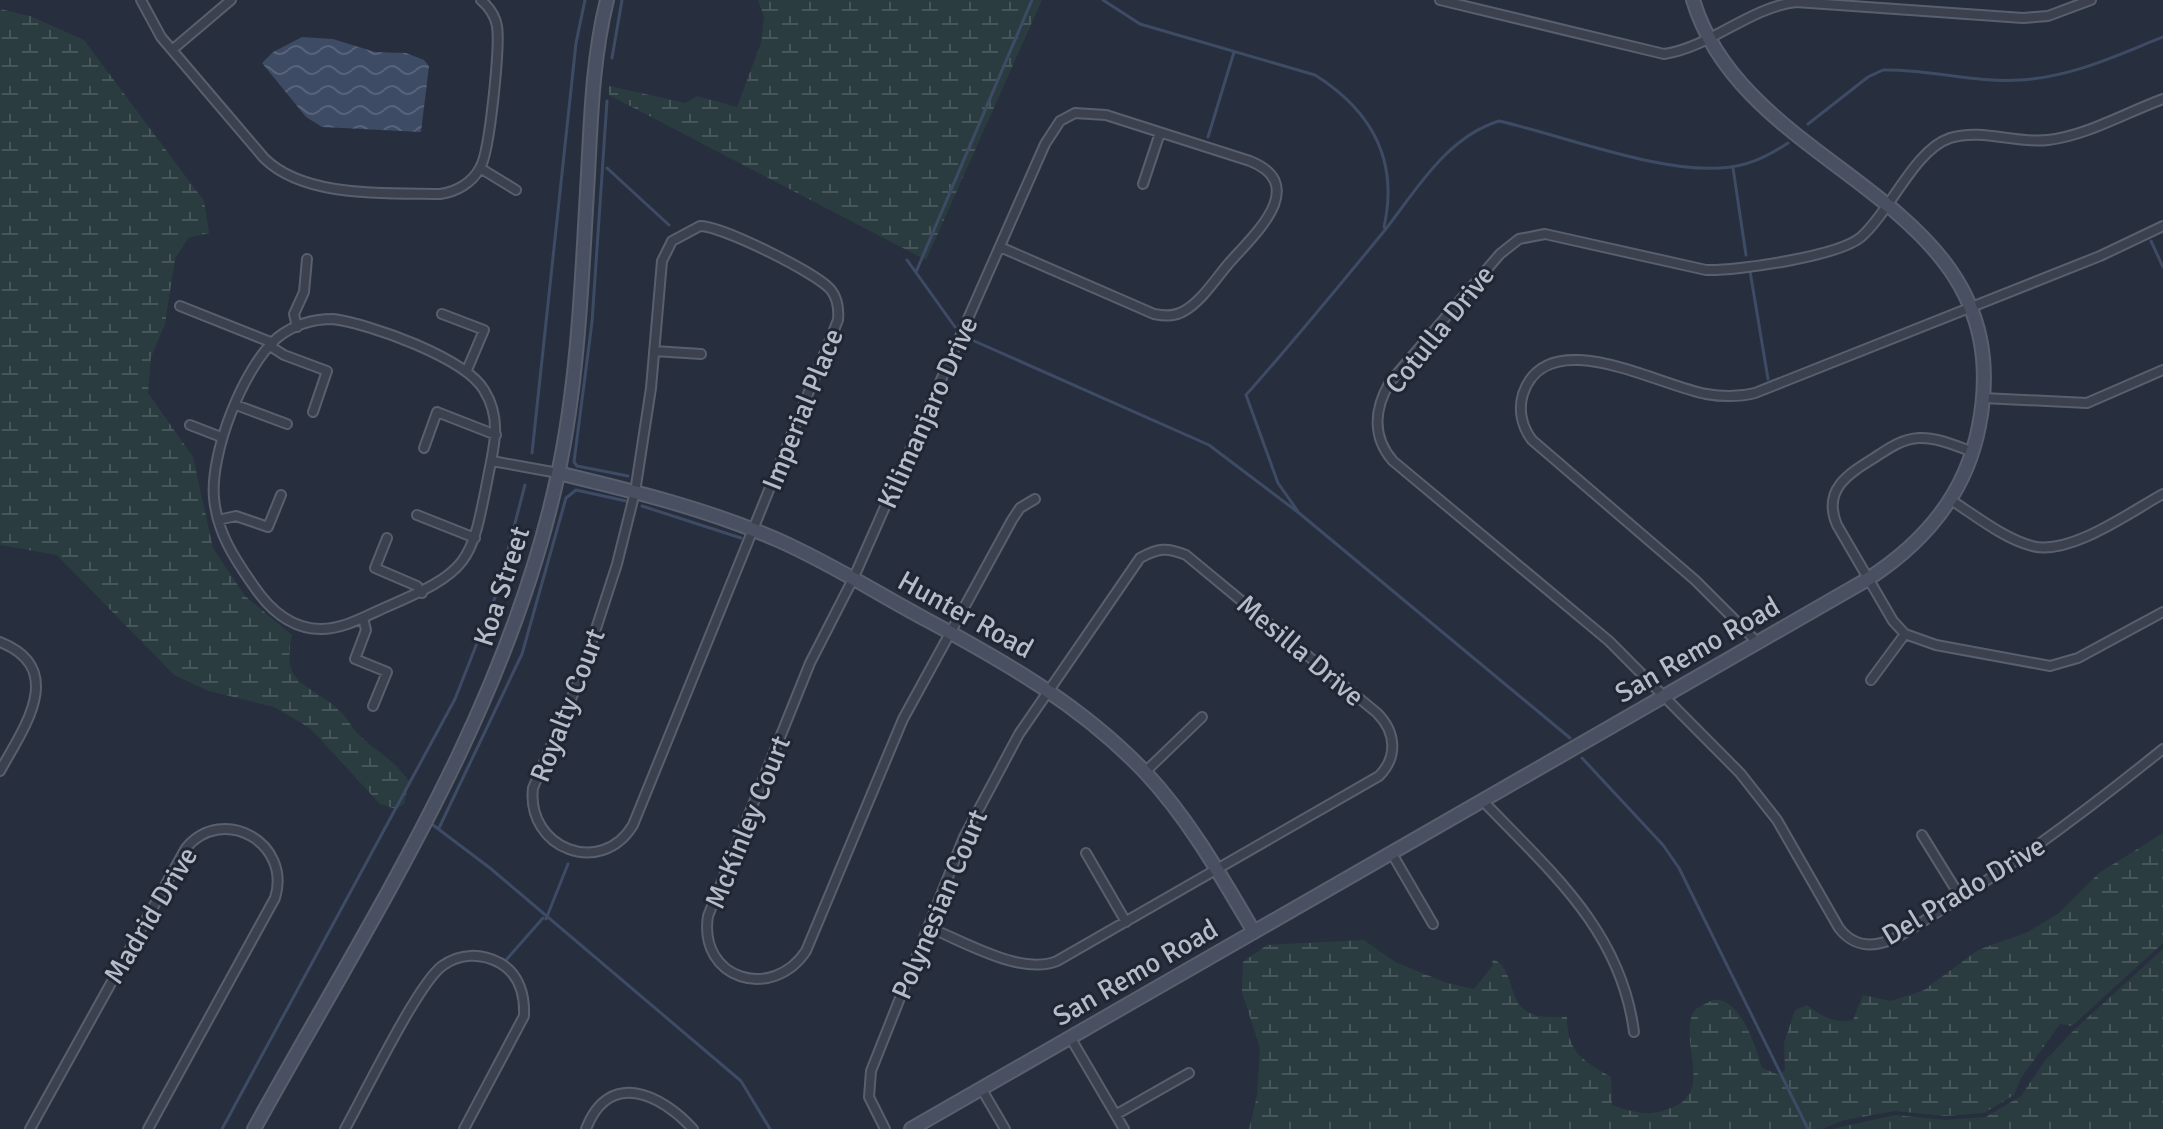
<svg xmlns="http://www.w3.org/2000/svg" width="2163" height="1129" viewBox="0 0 2163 1129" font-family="Signika,sans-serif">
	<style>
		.wetland { fill: url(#wetland-marsh) }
		.water { fill: url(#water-waves) }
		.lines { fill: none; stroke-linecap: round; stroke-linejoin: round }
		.stream { stroke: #3e4b65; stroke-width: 3 }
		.street-casing { stroke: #595f6c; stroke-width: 12 }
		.secondary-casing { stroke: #595f6c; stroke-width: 16 }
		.street { stroke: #3b414e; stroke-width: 8 }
		.secondary { stroke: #495061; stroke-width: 12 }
		.labels { text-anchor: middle; stroke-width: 6; stroke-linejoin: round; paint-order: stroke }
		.street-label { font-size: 28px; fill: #b7bcc9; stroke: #202633 }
	</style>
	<defs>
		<pattern id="wetland-marsh" width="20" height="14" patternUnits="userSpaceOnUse" patternTransform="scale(2)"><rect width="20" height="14" fill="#2a3c40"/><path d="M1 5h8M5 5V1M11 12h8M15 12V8" fill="none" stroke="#47565a"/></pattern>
		<pattern id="water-waves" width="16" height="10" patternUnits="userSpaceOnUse" patternTransform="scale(2)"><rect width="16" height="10" fill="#3e4b65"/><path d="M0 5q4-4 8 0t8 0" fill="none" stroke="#58637a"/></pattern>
	</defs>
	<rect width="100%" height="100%" fill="#272f3e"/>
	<path class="wetland" d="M758,0H1042L926,260L609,95V86L686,103L697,96L737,107L761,43L764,17Z
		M0,9L30,16L84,40L204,201L209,233L188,238L175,259L165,324L151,357L148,393L193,457L213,548L245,596L292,635C280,688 310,682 340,711C347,718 352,728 359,735C377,752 396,761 409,782L404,804L396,809L380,804L311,729L293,718L274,707L209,691L174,675L57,555L0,545Z
		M2163,833V943L2072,1026L2060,1024L2021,1078L2014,1095L1984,1113L1945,1116L1895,1111L1844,1120L1822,1129H1249L1257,1096L1260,1048L1242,992L1243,962L1267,945L1364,940L1395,962L1447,983L1474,989L1493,965L1492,959C1517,967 1505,1007 1535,1015C1545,1018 1557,1016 1567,1017C1567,1052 1583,1061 1611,1077L1612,1105C1634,1113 1650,1117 1671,1108C1713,1092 1681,1047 1692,1015C1694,1009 1699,1007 1705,1004C1736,983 1757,1049 1762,1068L1779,1075L1785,1070L1784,1043L1795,1010L1807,1005C1821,1016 1835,1024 1853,1020L1863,995L1891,1001L1924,990L1978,950L2028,932L2059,913L2099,873Z
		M2163,949V1129H1832L1895,1115L1945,1120L1986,1117L2021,1096L2044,1062L2075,1029Z"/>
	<path class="water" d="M302,37L333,39L375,52L406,53L424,60L429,66L421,132L322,127L306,117L262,63L273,52Z"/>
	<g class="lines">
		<path class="stream" d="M1103,0L1140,24L1315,75C1372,111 1399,160 1384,227
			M612,58L622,0
			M607,101L592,322L574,462L577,466L628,476
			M1808,124L1868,77L1883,70C1929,69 1975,83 2020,80C2072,77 2115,56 2163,37
			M1208,137L1234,52
			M607,168L669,225
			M1733,168L1746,255
			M2151,241L2163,267
			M907,260L955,327
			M1750,271L1768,379
			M916,272L1032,0
			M972,340L1209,445L1299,513L1570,738
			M532,453L576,43L585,0
			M642,506L741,538
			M1299,513L1278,483L1246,395C1294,341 1340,285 1385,230C1417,189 1447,137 1499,121C1564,136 1656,172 1720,168C1746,167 1767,157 1788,143
			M1582,758L1663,845L1679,868L1808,1129
			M433,825L490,868L741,1081L770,1129
			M439,828L522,654L566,498L576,490L626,501
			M546,919L568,864
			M506,960L543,918
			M222,1129L455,699L496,595L525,485"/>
		<defs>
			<path id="street" d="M141,0L161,37L264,158C304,198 386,193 440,194C456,192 472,183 480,168C490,152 500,46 497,26C495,15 489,7 481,0
				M1440,0L1664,54C1711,47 1748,8 1796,2L2023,18L2048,16L2091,0
				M172,50L231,0
				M2163,99C2125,113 2088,135 2048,140C2015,144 1983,128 1950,138C1914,150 1890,212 1861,237C1839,256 1737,271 1706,270L1545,234L1519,239L1500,254L1390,382C1374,409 1372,437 1393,461L1609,641L1740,773L1777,820L1839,928C1848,940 1861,946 1876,944C1897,941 1918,924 1936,913C2016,864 2090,808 2163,749
				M480,168L516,190
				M1143,184L1160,133
				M700,226C722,226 817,273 831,290C838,299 839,309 838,320L633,825C601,878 526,848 533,788L580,678L617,564L635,492L651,388L662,261L672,241Z
				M1000,247L1154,314C1164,316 1174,317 1184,311C1202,301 1216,278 1230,262C1254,235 1310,185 1250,161L1106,115L1075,113L1060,121L1045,144L854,577L810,663L708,916C698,979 772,1002 806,951L903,719L1012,520L1020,508L1035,499
				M180,306L273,343
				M442,314L484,330L467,370
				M333,319C371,324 465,358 484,390C501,417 495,443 489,472C471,564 472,570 384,608C364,617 343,629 321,629C290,629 269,609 253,585C234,558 217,532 214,498C210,453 243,368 277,338C293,325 313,319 333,319Z
				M297,327L294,314L304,292L307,259
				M270,346L284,355L327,371L313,412
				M654,351L701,354
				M1983,398L2087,403L2163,370
				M236,405L287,424
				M190,425L221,437
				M424,448L437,412L496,435
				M1973,452C1956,446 1937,437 1919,438C1901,439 1888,449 1874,458C1848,474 1822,490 1837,525L1893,621L1905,634L1936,645L2050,666L2078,658L2163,612
				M492,461L558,473
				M1951,500C1976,516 2003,538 2032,546C2070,556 2130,512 2163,494
				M417,515L475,538
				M218,520L236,516L268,527L281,495
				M387,538L375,568L417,586L422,593
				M363,618L366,630L355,659L387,672L373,706
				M0,642C68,669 23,729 0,771
				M1757,642L1695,580L1532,440C1522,427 1518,410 1523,394C1547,322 1657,385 1706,394C1723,397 1739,397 1755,393L2100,256L2163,226
				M1871,680L1905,634
				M1145,772L1202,717
				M1482,800C1549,870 1621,930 1634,1032
				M1922,835L1961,898
				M1391,852L1433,924
				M1086,853L1126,922
				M1070,1037L1124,1129
				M981,1088L1005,1129
				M1117,1114L1189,1073
				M30,1129L186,848C223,804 292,843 275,898L148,1129
				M345,1129C364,1095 417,985 442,966C460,953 481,953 500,963C519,974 525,995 524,1016L464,1129
				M586,1129C609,1069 661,1094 693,1129
				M885,1129L869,1097L871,1071L964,837L1019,734L1140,558C1158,548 1167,547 1186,555L1377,713C1396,732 1398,757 1379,776L1057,961C1021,976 963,941 928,927"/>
			<path id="secondary" d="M558,473C633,491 707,509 778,540C830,563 877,593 927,620C1007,663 1082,706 1145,772C1189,819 1221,876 1254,932
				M254,1129C370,919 507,713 558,474C579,376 582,274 588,174C591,116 593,56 607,0
				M911,1129L1868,579C1925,542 1966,494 1979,426C2024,195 1747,179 1693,0"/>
		</defs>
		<use href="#street" class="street-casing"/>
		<use href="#secondary" class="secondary-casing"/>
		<use href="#street" class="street"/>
		<use href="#secondary" class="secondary"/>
	</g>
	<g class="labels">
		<g class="street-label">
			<text transform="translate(1439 329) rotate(-51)" y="10">Cotulla Drive</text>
			<text transform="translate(802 409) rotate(-68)" y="10">Imperial Place</text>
			<text transform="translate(927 412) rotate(-66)" y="10">Kilimanjaro Drive</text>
			<text transform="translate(501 586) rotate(-72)" y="10">Koa Street</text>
			<text transform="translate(966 614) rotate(29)" y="10">Hunter Road</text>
			<text transform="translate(1697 649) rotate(-30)" y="10">San Remo Road</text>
			<text transform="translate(1301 650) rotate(40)" y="10">Mesilla Drive</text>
			<text transform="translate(567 705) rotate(-69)" y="10">Royalty Court</text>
			<text transform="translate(747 822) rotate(-68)" y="10">McKinley Court</text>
			<text transform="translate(1963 890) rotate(-31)" y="10">Del Prado Drive</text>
			<text transform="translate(939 904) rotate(-67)" y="10">Polynesian Court</text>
			<text transform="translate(150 915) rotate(-59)" y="10">Madrid Drive</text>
			<text transform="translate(1135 972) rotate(-30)" y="10">San Remo Road</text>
		</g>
	</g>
</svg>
